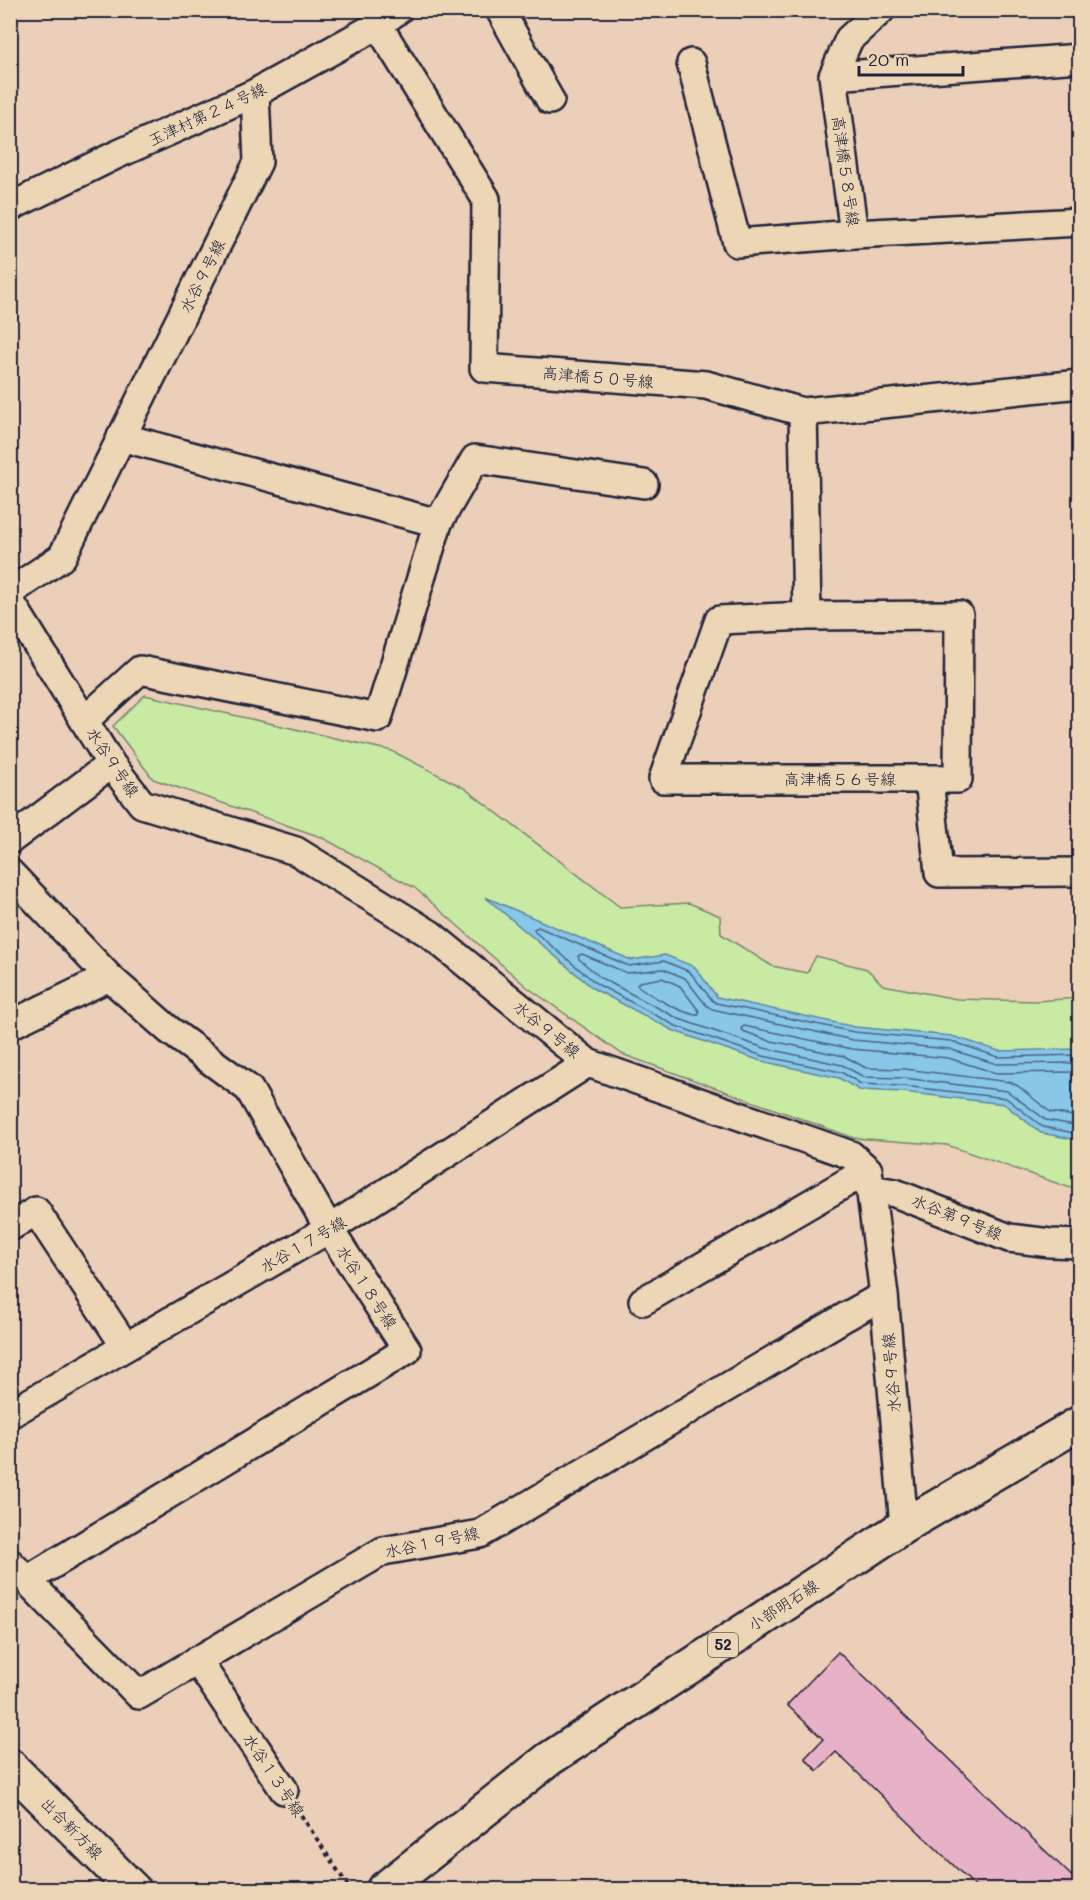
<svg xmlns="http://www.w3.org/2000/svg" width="1090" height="1900" viewBox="0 0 1090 1900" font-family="Mali,'Klee One',sans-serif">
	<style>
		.green { fill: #c8eaa2; stroke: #75866e; stroke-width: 1.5 }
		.water { fill: #88c7e8; stroke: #5f85a3; stroke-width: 1.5 }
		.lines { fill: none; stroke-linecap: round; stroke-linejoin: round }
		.shore { stroke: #4b6480; stroke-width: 1.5 }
		.building { fill: #e7b1c8; stroke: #22223b; stroke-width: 1.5 }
		.minor-casing { stroke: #22223b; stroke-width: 32 }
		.tertiary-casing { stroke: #22223b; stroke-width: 38 }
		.primary-casing { stroke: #22223b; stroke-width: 38 }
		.path { stroke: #22223b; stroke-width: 4; stroke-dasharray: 4.5 4.5; stroke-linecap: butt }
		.minor { stroke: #ecd6b5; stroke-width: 27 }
		.tertiary { stroke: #ecd6b5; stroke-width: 33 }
		.primary { stroke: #ecd6b5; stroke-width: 33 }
		.labels { text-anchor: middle; stroke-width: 4.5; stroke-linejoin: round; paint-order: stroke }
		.shield { fill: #ecd6b5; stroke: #5f5860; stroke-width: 1.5 }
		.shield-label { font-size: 15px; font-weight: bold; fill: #22223b }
		.street-label { font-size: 16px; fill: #22223b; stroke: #ecd6b5 }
	</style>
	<rect width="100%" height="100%" fill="#ebcfb9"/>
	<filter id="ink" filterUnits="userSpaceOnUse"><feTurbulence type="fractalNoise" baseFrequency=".0167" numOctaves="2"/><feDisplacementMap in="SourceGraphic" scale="12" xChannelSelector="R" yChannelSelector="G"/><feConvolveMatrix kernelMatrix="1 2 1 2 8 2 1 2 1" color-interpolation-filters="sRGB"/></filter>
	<g filter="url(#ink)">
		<path class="green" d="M145,695L392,751L464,788L620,907L689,903L720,916L721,934L772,966L807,973L816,956L867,969L883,985L957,999L1036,1001L1079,998V1191L947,1145L854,1138L622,1054L527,987L415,888L321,837L153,779L113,726Z"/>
		<path class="water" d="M485,897L631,960L665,955L695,967L717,997L855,1027L952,1036L999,1051L1079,1049V1140L1041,1133L1004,1104L903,1092L859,1090L839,1078L761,1061L674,1031L594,989Z"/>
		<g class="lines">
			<path class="shore" d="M662,978L680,986L699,1011V1015C684,1015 649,995 637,985L639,982Z
				M1080,1055L998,1057L951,1041L854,1032L716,1003L712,1000L690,972L664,961L629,966L538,927L534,929L535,932L597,984L676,1026L763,1056L841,1072L861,1084L903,1086L1006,1098L1043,1127L1080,1134
				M1080,1063L997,1064L949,1049L853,1040L712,1009L706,1005L685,978L663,969L627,973L582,954L578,956L579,959L601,978L679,1019L764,1048L842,1065L864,1077L904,1078L1007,1091L1046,1120L1080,1126
				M1080,1072L996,1073L948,1058L852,1049L744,1026L741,1028L743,1031L767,1040L844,1056L866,1068L905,1069L1010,1082L1018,1086L1050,1112L1080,1117"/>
		</g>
		<path class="building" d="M838,1652L1080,1884V1890H979L836,1752L817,1771L805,1758L823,1739L787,1705Z"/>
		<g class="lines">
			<defs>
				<path id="minor" d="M500,10L550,100
					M881,10L849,39L833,76L854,234L1080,222
					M378,25L486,199L484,368L706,385L803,412L1080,384
					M691,63L737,243L854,234
					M833,76L1080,58
					M10,207L116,155L255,93L378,25L398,10
					M803,412L807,616L959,615L958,779H663L719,620L807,616
					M438,523L475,459L644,484
					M10,592L62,557L258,162L255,93
					M10,601L111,764L142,804L296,851L430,934L588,1063L851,1155L868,1170L884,1295L904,1526
					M85,720L140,670L378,718L438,523L121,437
					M929,779L939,873L1080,872
					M10,840L111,764
					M10,873L109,977
					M10,1025L109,977L169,1030L249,1089L329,1229L407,1350L27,1580
					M870,1189L895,1193L1009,1238L1050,1243L1080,1244
					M10,1227L36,1211L125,1346
					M643,1301L868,1170
					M10,1414L329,1229L588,1063
					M10,1563L139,1695L383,1551L480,1534L845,1317L884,1295
					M197,1660L284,1790"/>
				<path id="tertiary" d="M10,1766L134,1890"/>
				<path id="primary" d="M383,1890L549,1759L904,1526L1080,1423"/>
			</defs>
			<use href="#minor" class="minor-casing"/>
			<use href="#tertiary" class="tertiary-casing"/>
			<use href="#primary" class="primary-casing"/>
			<path class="path" d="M301,1815L348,1886"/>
			<use href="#minor" class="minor"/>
			<use href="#tertiary" class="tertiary"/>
			<use href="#primary" class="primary"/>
		</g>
	</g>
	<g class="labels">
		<rect class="shield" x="708" y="1633" width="30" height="24" rx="4.5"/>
		<g class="shield-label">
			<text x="723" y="1650">52</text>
		</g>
		<g class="street-label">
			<text transform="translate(207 114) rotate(-25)" y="6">玉津村第２４号線</text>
			<text transform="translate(846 171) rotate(82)" y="6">高津橋５８号線</text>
			<text transform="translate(202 276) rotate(-63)" y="6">水谷９号線</text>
			<text transform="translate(598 377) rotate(5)" y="6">高津橋５０号線</text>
			<text transform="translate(113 762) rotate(56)" y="6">水谷９号線</text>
			<text x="840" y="785">高津橋５６号線</text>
			<text transform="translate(547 1029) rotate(39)" y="6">水谷９号線</text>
			<text transform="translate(957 1217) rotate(22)" y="6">水谷第９号線</text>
			<text transform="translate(303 1244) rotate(-30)" y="6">水谷１７号線</text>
			<text transform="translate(367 1287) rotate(57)" y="6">水谷１８号線</text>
			<text transform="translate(891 1373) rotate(-95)" y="6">水谷９号線</text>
			<text transform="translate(432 1542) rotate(-12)" y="6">水谷１９号線</text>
			<text transform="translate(783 1605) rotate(-33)" y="6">小部明石線</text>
			<text transform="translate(274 1775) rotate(56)" y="6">水谷１３号線</text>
			<text transform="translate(72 1828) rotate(45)" y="6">出合新方線</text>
		</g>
	</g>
	<rect width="1090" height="1900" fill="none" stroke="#ecd6b5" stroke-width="36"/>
	<rect x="18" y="18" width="1054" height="1864" fill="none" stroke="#22223b" stroke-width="2" filter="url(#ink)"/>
	<path d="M859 66v9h104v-9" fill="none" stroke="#22223b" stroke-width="3"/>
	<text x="868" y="66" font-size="18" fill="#22223b" stroke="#ecd6b5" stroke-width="4.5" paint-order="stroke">20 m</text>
</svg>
